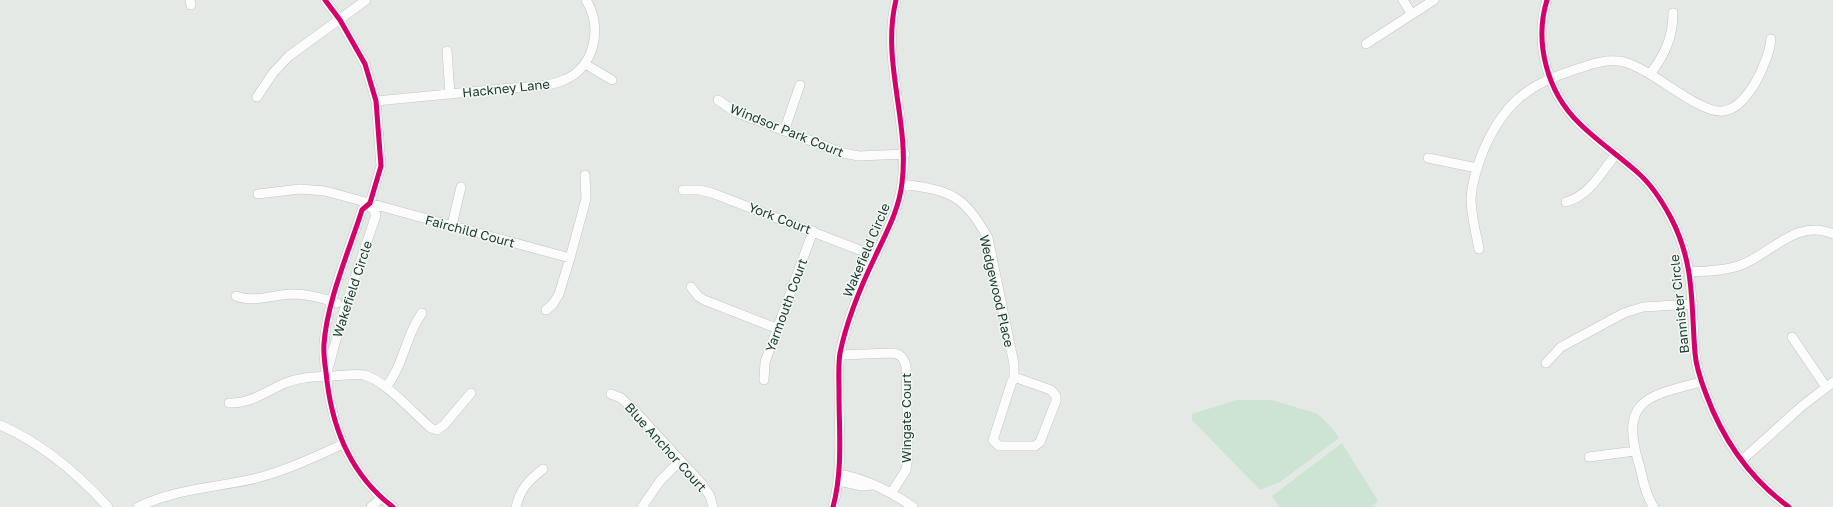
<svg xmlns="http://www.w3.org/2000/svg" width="1833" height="507" viewBox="0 0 1833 507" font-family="'Golos Text',sans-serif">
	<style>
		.green { fill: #cce4d1 }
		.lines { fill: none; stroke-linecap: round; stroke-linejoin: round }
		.street-casing { stroke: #c1c6c3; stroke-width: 10 }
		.street { stroke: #fbfcfb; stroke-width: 9 }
		.cycleway-casing { stroke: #f2f9f4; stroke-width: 8 }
		.cycleway { stroke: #d6006c; stroke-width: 5 }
		.labels { text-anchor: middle; stroke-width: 3; stroke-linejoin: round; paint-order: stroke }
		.street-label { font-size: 13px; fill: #203e33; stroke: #f2f9f4 }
	</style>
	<rect width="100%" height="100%" fill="#e4e9e6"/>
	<path class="green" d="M1236,400H1272L1318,414L1332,428L1339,438L1280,482L1260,490L1192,420V414Z
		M1342,443L1378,501L1372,507H1280L1272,496Z"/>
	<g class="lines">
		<defs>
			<path id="street" d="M190,0L191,5
				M325,0L340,20L365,64L376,101L381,166L370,203L362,210C349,251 327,301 324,344C323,357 326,369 327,381C333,430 352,476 393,507
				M1403,0L1411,13
				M1547,0C1534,42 1547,92 1579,123C1597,141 1618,155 1637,172C1651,184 1662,201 1671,218C1695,264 1691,304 1695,353C1696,367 1701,381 1706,394C1723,440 1749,478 1789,507
				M1366,44L1434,0
				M447,51L450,94
				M585,64L612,80
				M1651,73C1665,54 1673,37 1673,13
				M257,97L273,73L289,56L366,0
				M718,100L735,112L843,153L859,156L905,154
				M376,101C418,97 460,93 501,89C522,87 545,88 564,80C595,67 603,27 586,0
				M784,131L800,85
				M1428,158L1477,168
				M902,184C951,191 963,194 988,238L1014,364V379
				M683,190H699L712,193L875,256
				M258,194L300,189L325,191L570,258
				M1566,202C1590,195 1601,173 1616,154
				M452,225L461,187
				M1479,249C1476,233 1471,215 1471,198C1472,181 1478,164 1484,149C1503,106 1526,85 1571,71C1589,65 1605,58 1624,62C1654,70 1699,114 1723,111C1748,108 1769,61 1771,39
				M1689,272C1706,271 1725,271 1741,265C1772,253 1797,218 1833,234
				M691,287L698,296L704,300L776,328
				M236,296C254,303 272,295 291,294C306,294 323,298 337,303
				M546,310L553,304L559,294L570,258L586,199L585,175
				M1792,337L1826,387
				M840,355L891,353C901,354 903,357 906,366L908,457L906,470L892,492
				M1546,363L1561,347L1624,313L1643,307L1693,304
				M328,369L345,307L376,215L370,203
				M1017,378L1051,390L1056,396V401L1040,442L1035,446H999L993,440L1012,381Z
				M764,380L765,362L813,231
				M386,387C404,365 405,336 422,313
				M611,394L621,398L634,410L702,484L710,496L713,507
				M229,403C249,404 266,392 283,384C298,377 315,377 331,376C341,376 354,373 364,375C385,380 414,414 431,428L437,430L444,425L471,393
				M0,425C42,443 77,473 108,507
				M1589,457L1635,451
				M1741,461L1802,406L1833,382
				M839,474C867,479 890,491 913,507
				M839,481L862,486L872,485
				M138,507C177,488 216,488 257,478C287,470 315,457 343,444
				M371,507L381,498
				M516,507C520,489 529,480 543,469
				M642,507L660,481L680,461
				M833,507C843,470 839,431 839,393C839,380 838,366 840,353C847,319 860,288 875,257C886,233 899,210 902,183C910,122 881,61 896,0
				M1654,507C1645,496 1643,477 1639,464C1619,399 1648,396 1701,382"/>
		</defs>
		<use href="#street" class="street-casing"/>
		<use href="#street" class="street"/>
		<defs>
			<path id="cycleway" d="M325,0L340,20L365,64L376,101L381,166L370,203L362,210C349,251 327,301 324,344C323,357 326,369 327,381C333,430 352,476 393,507
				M1547,0C1534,42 1547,92 1579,123C1597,141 1618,155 1637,172C1651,184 1662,201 1671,218C1695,264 1691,304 1695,353C1696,367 1701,381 1706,394C1723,440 1749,478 1789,507
				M833,507C843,470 839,431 839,393C839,380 838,366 840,353C847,319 860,288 875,257C886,233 899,210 902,183C910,122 881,61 896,0"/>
		</defs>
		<use href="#cycleway" class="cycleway-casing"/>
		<use href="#cycleway" class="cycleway"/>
	</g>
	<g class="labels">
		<g class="street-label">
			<text transform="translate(506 88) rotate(-6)" y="5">Hackney Lane</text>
			<text transform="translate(787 130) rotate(22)" y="5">Windsor Park Court</text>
			<text transform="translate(780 218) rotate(21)" y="5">York Court</text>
			<text transform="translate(470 231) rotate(15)" y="5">Fairchild Court</text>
			<text transform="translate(866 250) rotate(-67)" y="5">Wakefield Circle</text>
			<text transform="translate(352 289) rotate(-72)" y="5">Wakefield Circle</text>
			<text transform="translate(997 291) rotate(77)" y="5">Wedgewood Place</text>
			<text transform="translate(1679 304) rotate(-96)" y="5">Bannister Circle</text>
			<text transform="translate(786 305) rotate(-70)" y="5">Yarmouth Court</text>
			<text transform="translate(906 418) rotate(-90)" y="5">Wingate Court</text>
			<text transform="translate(666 447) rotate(48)" y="5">Blue Anchor Court</text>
		</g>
	</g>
</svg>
